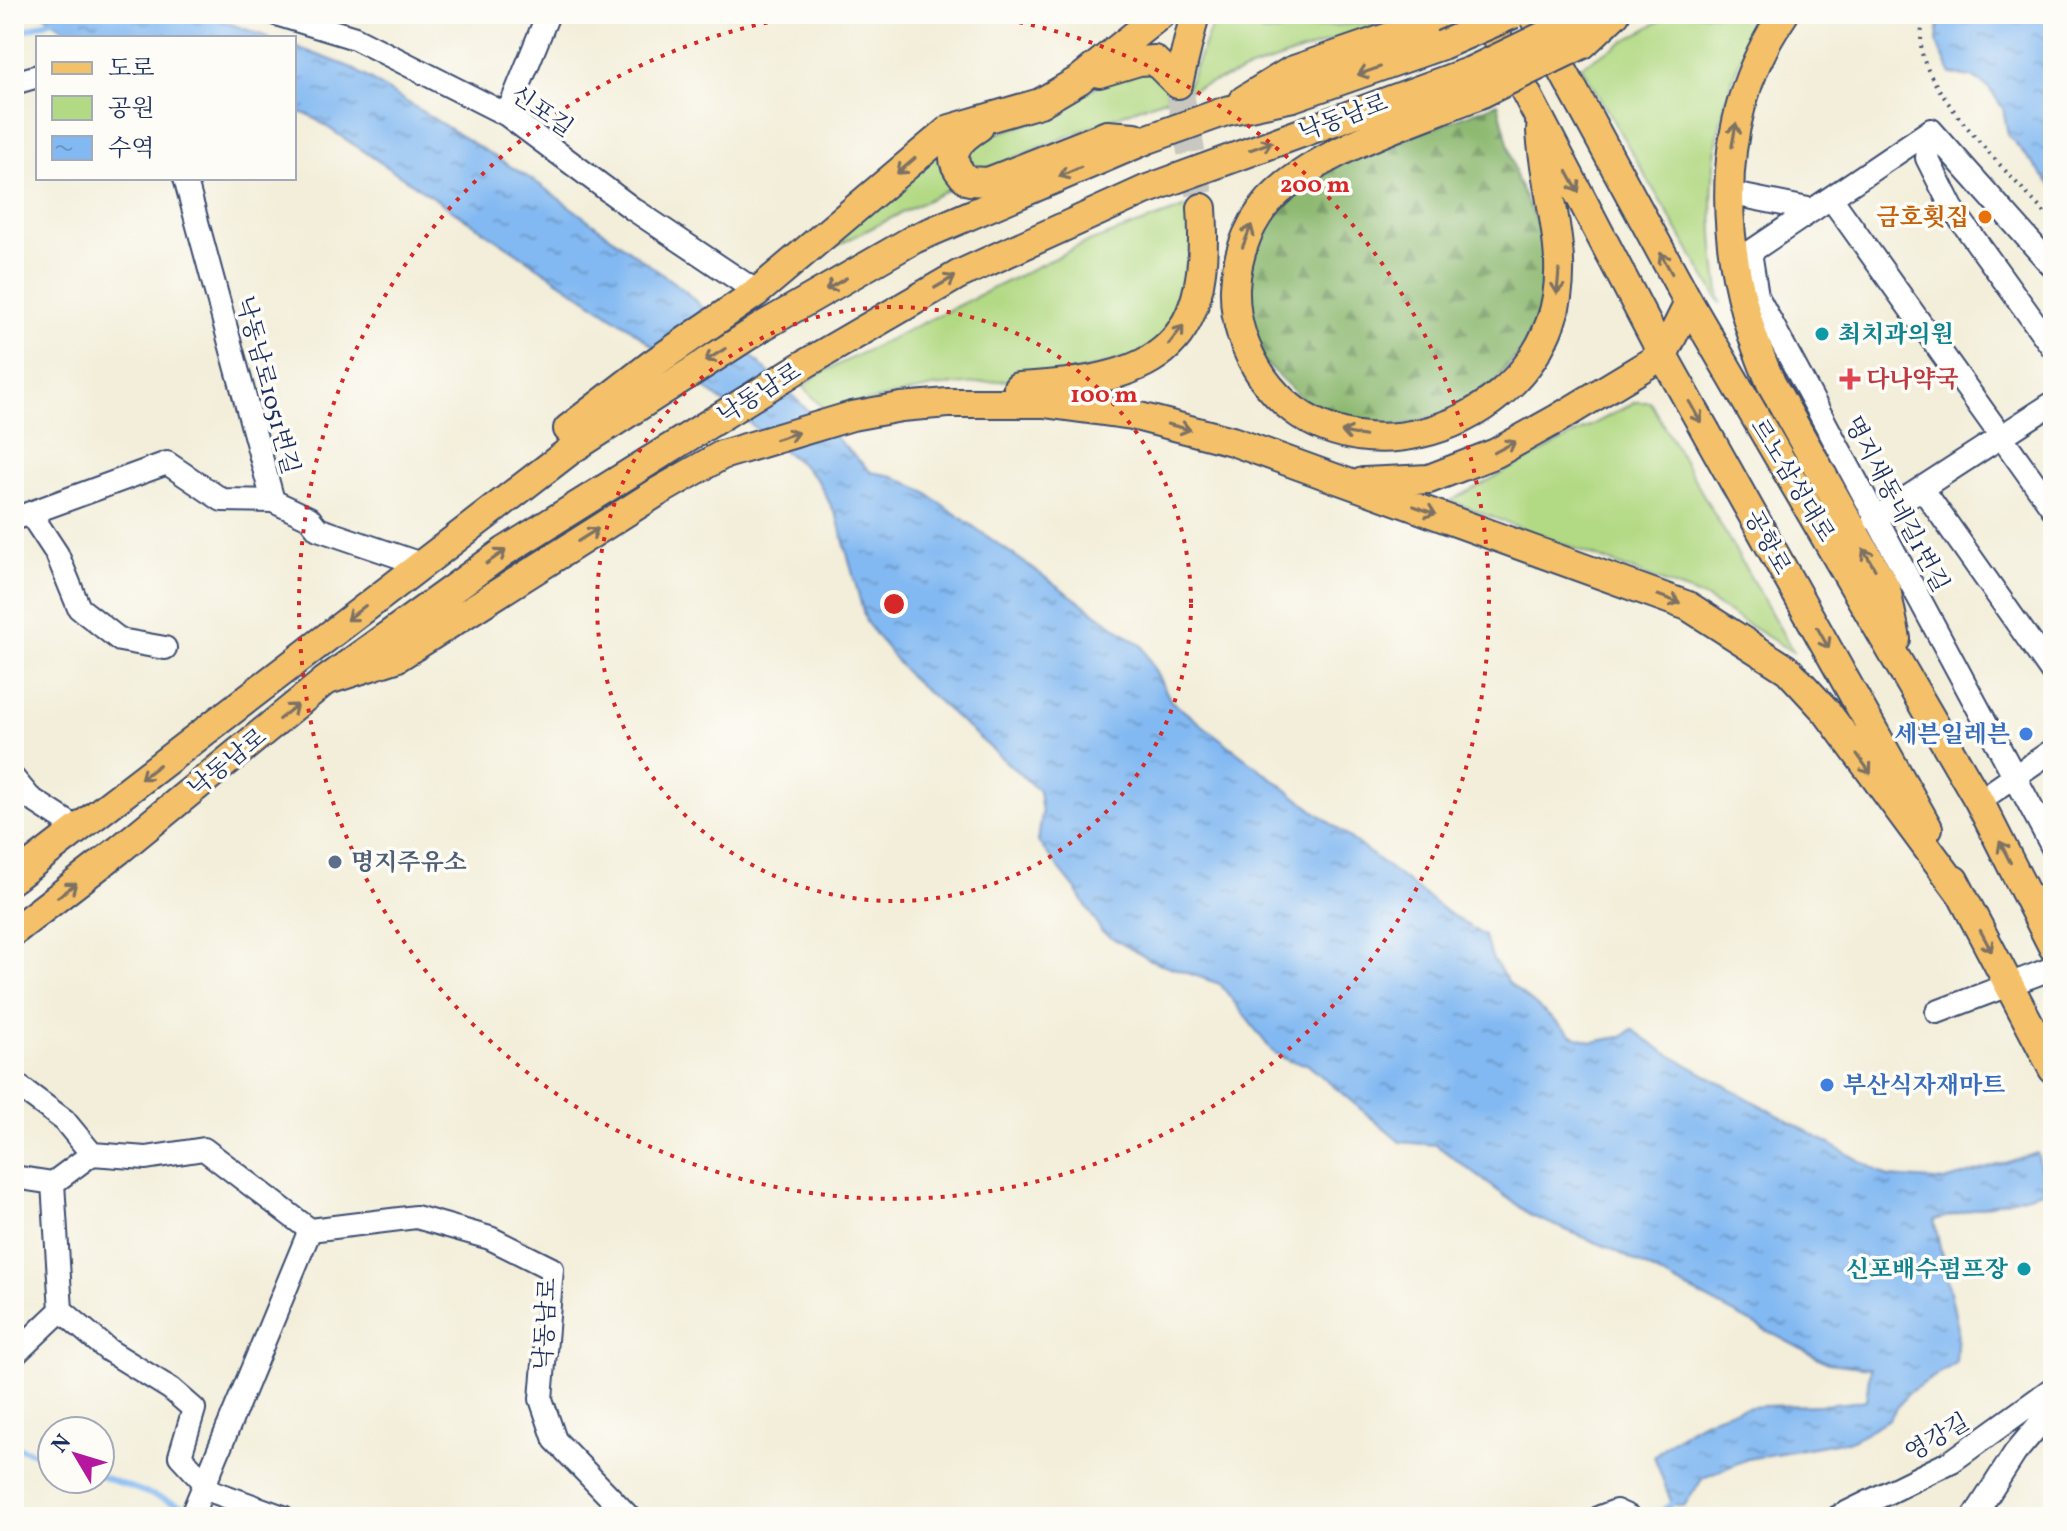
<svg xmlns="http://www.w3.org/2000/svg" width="2067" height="1531" viewBox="0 0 2067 1531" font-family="Vollkorn,'Noto Serif KR',serif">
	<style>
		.green { fill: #b2d983; stroke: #668470; stroke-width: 2 }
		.forest { fill: url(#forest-firs); stroke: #547468; stroke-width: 2 }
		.water { fill: url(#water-ripples); stroke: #4f74a8; stroke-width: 2 }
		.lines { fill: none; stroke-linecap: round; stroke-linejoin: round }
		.stream { stroke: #83b9f2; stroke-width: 6 }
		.major-tunnel { stroke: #c8c8c0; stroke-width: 28; stroke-dasharray: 28 14; stroke-linecap: butt }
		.minor-casing { stroke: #3b4c70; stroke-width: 26 }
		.major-casing { stroke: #3b4c70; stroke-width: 32 }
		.path { stroke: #3b4c70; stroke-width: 4; stroke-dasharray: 2 6; stroke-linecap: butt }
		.minor { stroke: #fff; stroke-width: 22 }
		.major { stroke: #f4c16b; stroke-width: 28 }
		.major-bridge-casing { stroke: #3b4c70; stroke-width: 32; stroke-linecap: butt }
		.major-bridge { stroke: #f4c16b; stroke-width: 28 }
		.oneway { stroke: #7d7164 }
		.ring { fill: none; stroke: #d62828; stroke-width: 4; stroke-dasharray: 4 8 }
		.food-dot { fill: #e8710a; stroke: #fdfcf7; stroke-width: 3 }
		.culture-dot { fill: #0f9aa8; stroke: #fdfcf7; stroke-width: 3 }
		.health-dot { fill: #e0444e; stroke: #fdfcf7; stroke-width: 3 }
		.shop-dot { fill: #3f7fe0; stroke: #fdfcf7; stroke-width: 3 }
		.service-dot { fill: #5c6f8a; stroke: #fdfcf7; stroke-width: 3 }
		.labels { text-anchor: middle; stroke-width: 7; stroke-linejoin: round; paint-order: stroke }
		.street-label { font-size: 24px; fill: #1b2f5e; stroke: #fdfcf7 }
		.food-label { font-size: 24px; font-weight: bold; fill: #c56008; stroke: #fdfcf7; text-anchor: end }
		.culture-label { font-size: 24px; font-weight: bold; fill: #0d838f; stroke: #fdfcf7; text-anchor: start }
		.health-label { font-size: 24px; font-weight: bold; fill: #be3a42; stroke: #fdfcf7; text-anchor: start }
		.shop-label { font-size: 24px; font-weight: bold; fill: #366cbe; stroke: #fdfcf7; text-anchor: end }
		.service-label { font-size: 24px; font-weight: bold; fill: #4e5e75; stroke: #fdfcf7; text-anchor: start }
		.centre { fill: #d62828; stroke: #fdfcf7; stroke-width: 4 }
		.ring-label { font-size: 24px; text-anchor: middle; font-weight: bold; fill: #d62828; stroke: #fdfcf7; stroke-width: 7; stroke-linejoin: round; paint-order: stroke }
	</style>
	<defs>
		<pattern id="forest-firs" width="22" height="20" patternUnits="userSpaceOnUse" patternTransform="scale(2)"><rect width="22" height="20" fill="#8db971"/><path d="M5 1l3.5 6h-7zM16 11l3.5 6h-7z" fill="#729760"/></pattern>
		<pattern id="water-ripples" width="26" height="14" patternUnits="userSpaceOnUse" patternTransform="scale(2)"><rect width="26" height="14" fill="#83b9f2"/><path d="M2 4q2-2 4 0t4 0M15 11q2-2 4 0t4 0" fill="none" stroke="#6a97c7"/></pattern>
	</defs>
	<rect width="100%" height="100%" fill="#fdfcf7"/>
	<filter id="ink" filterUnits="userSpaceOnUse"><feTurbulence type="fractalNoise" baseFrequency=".0125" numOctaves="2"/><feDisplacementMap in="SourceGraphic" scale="16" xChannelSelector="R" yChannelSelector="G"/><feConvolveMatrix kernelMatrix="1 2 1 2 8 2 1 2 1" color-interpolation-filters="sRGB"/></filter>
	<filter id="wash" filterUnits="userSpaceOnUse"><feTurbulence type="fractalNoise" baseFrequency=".006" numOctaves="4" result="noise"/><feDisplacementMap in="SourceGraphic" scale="32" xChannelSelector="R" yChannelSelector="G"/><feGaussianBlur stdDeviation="1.8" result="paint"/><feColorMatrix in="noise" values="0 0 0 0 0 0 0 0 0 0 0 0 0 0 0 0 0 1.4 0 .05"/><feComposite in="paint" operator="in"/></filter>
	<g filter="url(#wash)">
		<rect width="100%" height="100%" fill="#f3eed9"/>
		<path class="green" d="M1226,14H1235L1263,33L1391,20L1133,110L991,167L977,169L971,165L967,152L989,136L1030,123L1134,66L1188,85L1214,20Z
			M1672,14H1764C1708,104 1704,202 1721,304L1581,66Z
			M940,150L942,168L953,187L816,256Z
			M1190,206L1194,262L1186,302L1169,331L1136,356L1064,375L933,387L825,411L803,386L819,374L1083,244Z
			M1635,402H1650L1794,653L1705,598L1450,501Z"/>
		<path class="forest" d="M1498,103L1517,180L1541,232L1545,252L1539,313L1522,349L1492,386L1465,406L1402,426L1362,424L1315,411L1261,359L1244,299L1255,239L1287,198L1343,163Z"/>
		<path class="water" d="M43,14H203L270,38H77Z
			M1939,14H2053V187L2008,135L2003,108L1988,87L1972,77L1951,74L1937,43Z
			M294,46L350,67L539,184L685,291L871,472L893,476L922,490L1142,646L1171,701L1444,910L1484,936L1493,960L1509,983L1572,1035L1593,1042L1624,1036L1632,1029L1663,1051L1889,1177L1945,1181L2037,1153L2047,1190L1934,1220L1958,1328L1956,1363L1908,1393L1889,1419L1852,1440L1747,1459L1703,1478L1684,1506L1672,1504L1654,1456C1737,1382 1773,1417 1866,1400L1870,1368L1828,1363L1612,1249L1532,1216L1436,1145L1400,1142L1307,1064L1289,1061L1272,1051L1220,984L1150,960L1102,932L1077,891L1038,842L1042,813L1039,791L907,674L866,622L837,517L818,481L803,466L630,328L309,115L294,111Z"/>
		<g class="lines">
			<path class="stream" d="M14,35L68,14
				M14,1446L52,1459
				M100,1476L213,1517
				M1655,1517L1672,1504"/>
		</g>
	</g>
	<g filter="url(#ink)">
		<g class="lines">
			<path class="major-tunnel" d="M1178,84L1202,208"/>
			<defs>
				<path id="minor" d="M276,14L355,38L507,115L633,209L757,292
					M14,83L38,76
					M507,115L548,14
					M1931,130L1927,158L1952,208L2053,348
					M1931,130L2053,267
					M185,178L273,501
					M1728,193L1813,210
					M1831,198L2053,509
					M1750,252L1757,296L2053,848
					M1740,259L1931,130
					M1922,488L2053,674
					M30,513L57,554L79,608L120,640L165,648
					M14,519L167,463L222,500L273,501L309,518L318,529L415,562
					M1874,519L2053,403
					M14,779L30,798L78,829
					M1979,801L2053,750
					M1937,1012L2053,968
					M14,1083L64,1120L92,1154L146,1158L204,1149L310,1230L416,1217L490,1238L552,1269L541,1399L555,1440L629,1517
					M14,1177L53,1183
					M53,1183L92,1154
					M61,1310L108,1350L171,1389L194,1409L180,1456L205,1483
					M14,1355L61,1310L53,1183
					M203,1488L283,1517
					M191,1517L310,1230
					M1600,1517L1616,1511L1629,1517
					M1838,1517L1952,1461L2053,1388
					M1974,1517L2015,1453L2053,1408"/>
				<path id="major" d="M1485,14L1663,355L1928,828
					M1532,14L1689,303L1979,801L2053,947
					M1784,14C1707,125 1719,265 1771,383L1886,589L1896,639
					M1583,44L1615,14
					M1099,73L1139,61L1154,60L1178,84
					M1178,84L1195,14
					M1480,94C1416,120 1331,146 1279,191C1251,215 1237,252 1235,288C1234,321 1244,350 1263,378C1339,485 1511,437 1551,321C1573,259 1544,193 1541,130
					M1244,100L1291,71L1456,14
					M979,127C960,139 943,154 963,176L969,181L988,182L1107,135L1135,137
					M1018,387C1150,380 1212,356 1202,208
					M568,429L651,365L757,292L950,129L1040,103L1079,80L1161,14
					M1363,482L1429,479L1496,453L1557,419L1663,355L1689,303
					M325,681L396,658L656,493L722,455L852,416L901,407L948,403H1044L1132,415L1232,441L1688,606L1788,670L1826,711L1962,895
					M14,878L572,449L763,326L914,239L1148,139L1226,111L1293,97L1442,45
					M1954,880L2053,1069
					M14,931L119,850L325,681L505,551L805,364L958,275L1145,190L1471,71"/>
			</defs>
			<use href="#minor" class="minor-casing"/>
			<use href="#major" class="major-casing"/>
			<path class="path" d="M1924,14C1922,28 1919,43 1923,57C1936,103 2019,184 2053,222"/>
			<use href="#minor" class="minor"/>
			<use href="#major" class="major"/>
			<defs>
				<path id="major-bridge" d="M1442,45L1513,14
					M1471,71L1573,22
					M1480,94L1583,44"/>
			</defs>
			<use href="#major-bridge" class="major-bridge-casing"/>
			<use href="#major-bridge" class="major-bridge"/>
		</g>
		<defs><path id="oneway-shaft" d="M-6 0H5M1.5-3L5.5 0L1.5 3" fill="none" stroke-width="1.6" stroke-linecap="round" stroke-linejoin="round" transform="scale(2)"/></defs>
		<g class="oneway">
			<use href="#oneway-shaft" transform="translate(1369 71) rotate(161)"/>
			<use href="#oneway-shaft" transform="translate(1734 135) rotate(-80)"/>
			<use href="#oneway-shaft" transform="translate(1261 146) rotate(-20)"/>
			<use href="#oneway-shaft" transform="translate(906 166) rotate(139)"/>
			<use href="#oneway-shaft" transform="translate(1070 172) rotate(157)"/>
			<use href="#oneway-shaft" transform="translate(1573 182) rotate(62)"/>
			<use href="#oneway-shaft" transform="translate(1247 236) rotate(-68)"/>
			<use href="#oneway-shaft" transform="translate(1666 263) rotate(-119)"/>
			<use href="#oneway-shaft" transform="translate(945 282) rotate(-30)"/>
			<use href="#oneway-shaft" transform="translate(1558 282) rotate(95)"/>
			<use href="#oneway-shaft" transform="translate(836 284) rotate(150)"/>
			<use href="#oneway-shaft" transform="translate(1176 335) rotate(-52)"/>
			<use href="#oneway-shaft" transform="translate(715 355) rotate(148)"/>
			<use href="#oneway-shaft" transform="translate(1695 412) rotate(61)"/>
			<use href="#oneway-shaft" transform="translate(1179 427) rotate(14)"/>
			<use href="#oneway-shaft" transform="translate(1353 434) rotate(-169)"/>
			<use href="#oneway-shaft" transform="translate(787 436) rotate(-17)"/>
			<use href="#oneway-shaft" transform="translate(1505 447) rotate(-28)"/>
			<use href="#oneway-shaft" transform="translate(1425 510) rotate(20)"/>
			<use href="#oneway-shaft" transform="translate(588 535) rotate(-32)"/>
			<use href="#oneway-shaft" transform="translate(496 557) rotate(-35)"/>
			<use href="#oneway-shaft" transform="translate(1869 559) rotate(-120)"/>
			<use href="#oneway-shaft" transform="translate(1669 599) rotate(20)"/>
			<use href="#oneway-shaft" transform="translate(356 613) rotate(142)"/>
			<use href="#oneway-shaft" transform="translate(1823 638) rotate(61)"/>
			<use href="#oneway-shaft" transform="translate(288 712) rotate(-39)"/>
			<use href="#oneway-shaft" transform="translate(1864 764) rotate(55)"/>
			<use href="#oneway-shaft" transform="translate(150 772) rotate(142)"/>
			<use href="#oneway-shaft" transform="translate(2005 852) rotate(-117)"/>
			<use href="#oneway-shaft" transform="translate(67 890) rotate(-37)"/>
			<use href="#oneway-shaft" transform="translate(1986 941) rotate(62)"/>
		</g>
	</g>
	<g class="ring">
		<circle cx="894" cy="604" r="297"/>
		<path d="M972 14A595 595 0 1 1 816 14"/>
	</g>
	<circle class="food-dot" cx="1985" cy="217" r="8"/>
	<g class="culture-dot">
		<circle cx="1822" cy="334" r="8"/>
		<circle cx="2024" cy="1269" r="8"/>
	</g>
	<path class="health-dot" d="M1846 367h8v8h8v8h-8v8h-8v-8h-8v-8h8z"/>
	<g class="shop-dot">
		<circle cx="2026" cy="734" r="8"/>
		<circle cx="1827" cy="1085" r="8"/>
	</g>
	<circle class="service-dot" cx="335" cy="862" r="8"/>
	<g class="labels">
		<g class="street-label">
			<text transform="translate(542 111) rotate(35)" y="8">신포길</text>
			<text transform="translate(1343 117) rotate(-20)" y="8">낙동남로</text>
			<text transform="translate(268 385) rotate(75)" y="8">낙동남로1051번길</text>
			<text transform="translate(759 393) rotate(-32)" y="8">낙동남로</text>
			<text transform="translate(1793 480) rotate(59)" y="8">르노삼성대로</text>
			<text transform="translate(1897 504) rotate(62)" y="8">명지새동네길1번길</text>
			<text transform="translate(1768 542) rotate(61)" y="8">공항로</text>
			<text transform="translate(227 762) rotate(-39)" y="8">낙동남로</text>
			<text transform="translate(545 1324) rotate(-87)" y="8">낙동남로</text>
			<text transform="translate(1937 1437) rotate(-31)" y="8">영강길</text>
		</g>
		<g class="food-label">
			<text x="1969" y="225">금호횟집</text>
		</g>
		<g class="culture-label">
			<text x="1838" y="342">최치과의원</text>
			<text x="2008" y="1277" text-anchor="end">신포배수펌프장</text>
		</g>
		<g class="health-label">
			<text x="1866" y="387">다나약국</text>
		</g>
		<g class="shop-label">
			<text x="2010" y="742">세븐일레븐</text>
			<text x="1843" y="1093" text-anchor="start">부산식자재마트</text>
		</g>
		<g class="service-label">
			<text x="351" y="870">명지주유소</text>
		</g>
	</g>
	<circle cx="894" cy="604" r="12" class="centre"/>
	<g class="ring-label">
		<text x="1315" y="192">200 m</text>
		<text x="1104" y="402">100 m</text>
	</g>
	<rect width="2067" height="1531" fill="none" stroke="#fdfcf7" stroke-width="48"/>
	<rect x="36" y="36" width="260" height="144" fill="#fdfcf7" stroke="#a3aaba" stroke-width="2"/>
	<rect x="52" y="62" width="40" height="12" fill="#f4c16b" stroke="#a3aaba" stroke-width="2"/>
	<text x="108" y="76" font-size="24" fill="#1b2f5e">도로</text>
	<rect x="52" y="96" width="40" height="24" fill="#b2d983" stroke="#a3aaba" stroke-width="2"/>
	<text x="108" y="116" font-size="24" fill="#1b2f5e">공원</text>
	<rect x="52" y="136" width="40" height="24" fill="url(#water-ripples)" stroke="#a3aaba" stroke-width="2"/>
	<text x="108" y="156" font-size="24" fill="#1b2f5e">수역</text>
	<g transform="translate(76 1455) rotate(308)"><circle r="38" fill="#fdfcf7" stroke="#a3aaba" stroke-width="2"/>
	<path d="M0-6L14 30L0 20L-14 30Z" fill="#b5179e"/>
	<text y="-12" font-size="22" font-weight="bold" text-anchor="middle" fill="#1b2f5e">N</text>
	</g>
</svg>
